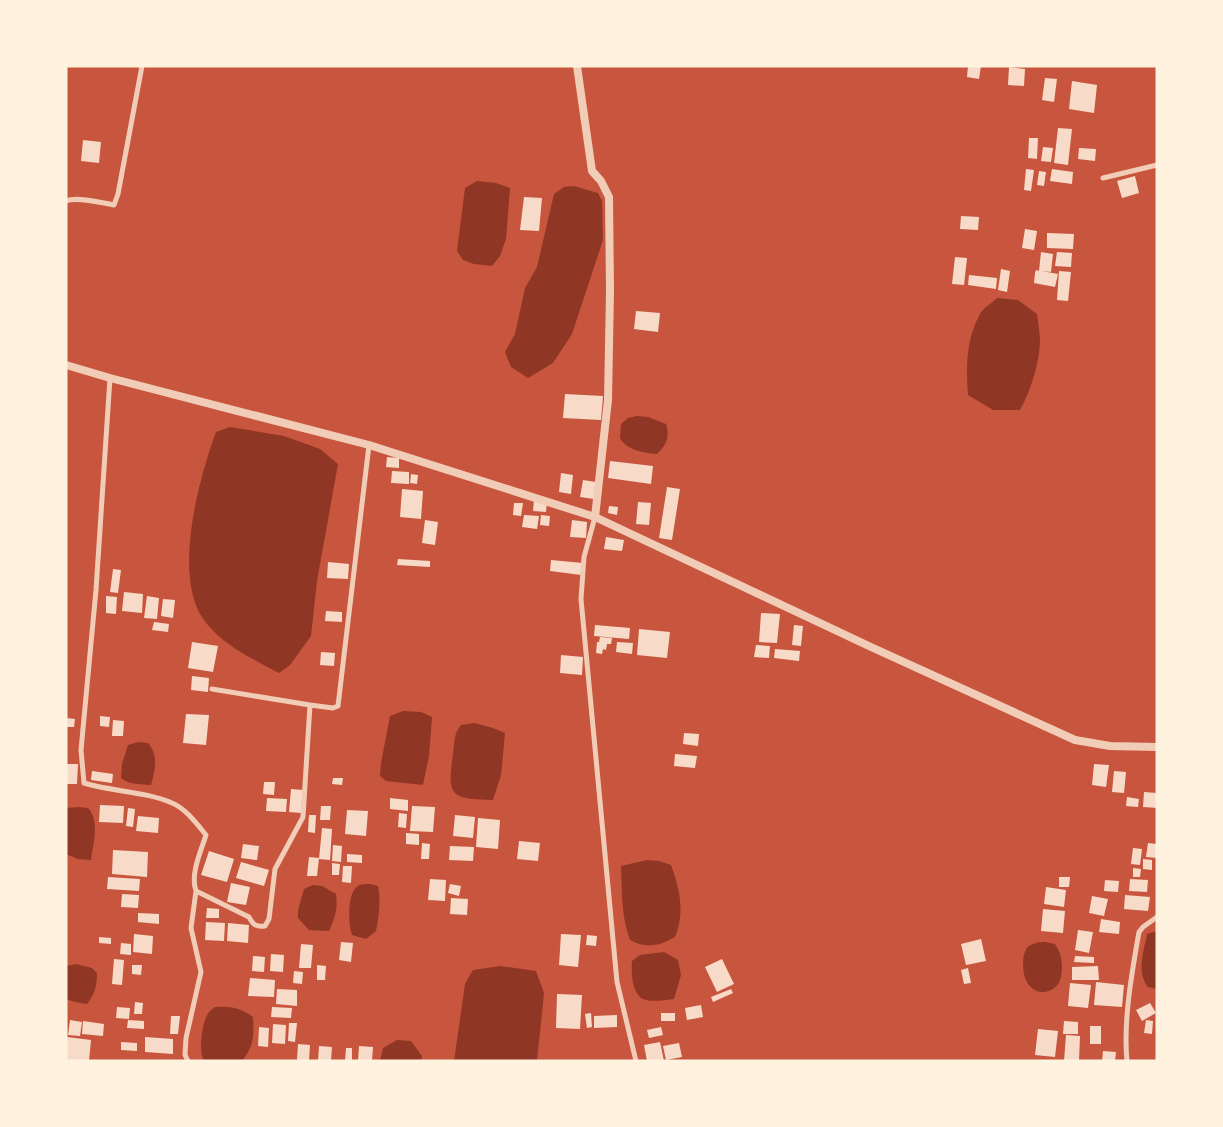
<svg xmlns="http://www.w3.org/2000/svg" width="1223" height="1127" viewBox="0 0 1223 1127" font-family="'Titillium Web',sans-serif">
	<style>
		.water { fill: #8f3625 }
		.building { fill: #f7dbc8 }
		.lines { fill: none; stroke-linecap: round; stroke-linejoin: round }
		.minor { stroke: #f1ccb7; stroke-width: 5 }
		.tertiary { stroke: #f1ccb7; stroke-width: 8 }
	</style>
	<rect width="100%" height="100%" fill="#c8553d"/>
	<path class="water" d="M477,181L496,183L510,188L506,239L500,256L492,266L474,264L463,260L457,251L465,188Z
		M574,186L598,193L602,201L603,240L572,334L553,363L528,378L511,367L505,352L515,334L525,288L537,267L554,194L564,187Z
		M997,298L1018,300L1037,314C1038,323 1040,332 1040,342C1039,364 1031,390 1020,410H993L968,395C966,368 966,339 980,314C983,308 992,303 997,298Z
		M637,416L648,417L666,424C670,436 667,445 657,454C644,453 626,450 620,438L621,424L628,418Z
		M230,427L284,436L320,449L338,464L317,581L311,636L290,665L279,673C253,659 226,647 207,624C170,581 199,479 216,432Z
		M403,711L421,712L432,717L429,756L423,785L386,781L380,776L381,763L390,716Z
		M474,723L493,728L505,733L501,775L493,800C450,799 447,796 453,754C455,741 453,736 461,725Z
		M138,742L148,743C159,756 155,770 151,785C141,784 129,785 121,778L122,764L128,745Z
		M79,807L88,808C100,821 93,844 91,860L78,859L66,854V808Z
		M647,860L659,861L671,865C680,889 685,914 675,937C659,946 647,949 630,940C621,916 622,891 621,866Z
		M370,884L378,886C381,901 379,916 376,931L366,939L352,935C348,924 347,892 358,886C361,884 367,884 370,884Z
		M313,885L322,886L336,894C338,908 335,918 329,931L309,930L298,918V910L304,889Z
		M1157,931V989L1148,987C1136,972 1144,951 1147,934Z
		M1045,942L1055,944C1062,954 1063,964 1061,977C1058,992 1039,998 1029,985C1022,978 1021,956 1027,948C1031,943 1039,942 1045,942Z
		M664,952L678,960L681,975L674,999C666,1000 654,1002 646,1000C632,997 631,973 632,961L640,955Z
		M76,964L92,968L97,973C97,985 95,994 87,1004L75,1002L66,999V966Z
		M500,966L536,971L544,993L537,1061H454L465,984L473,970Z
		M215,1007C231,1006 241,1008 253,1017C254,1036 254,1046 242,1061H204C198,1051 202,1021 209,1012C210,1010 213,1009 215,1007Z
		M397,1040L411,1041L422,1056L421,1061H380L383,1048Z"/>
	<path class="building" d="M968,66H981L979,79L967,77Z
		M1009,67L1025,69L1024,86L1008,85Z
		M1045,78L1057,79L1054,102L1042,100Z
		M1072,81L1097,85L1094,113L1069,109Z
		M1058,128L1072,129L1068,165L1054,163Z
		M1029,138H1038L1037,159L1028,158Z
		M83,140L101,142L99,163L81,161Z
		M1043,147L1053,148L1051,162L1041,161Z
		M1079,148L1096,149L1095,161L1078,159Z
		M1026,169L1034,170L1031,191L1024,190Z
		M1052,169L1073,172L1072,184L1050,181Z
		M1039,171L1046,172L1044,186L1037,185Z
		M1135,176L1139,193L1122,198L1117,181Z
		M524,197L542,198L539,231L520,230Z
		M961,216L979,217L978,230L960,229Z
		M1025,229L1037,231L1034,250L1022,248Z
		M1047,233L1074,234L1073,249L1047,248Z
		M1041,252L1053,254L1051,272L1042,271L1058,274L1055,287L1034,283L1035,273L1036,270L1039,271Z
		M1057,252L1072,253L1071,267L1055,266Z
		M955,257L967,258L964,285L952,284Z
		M1001,269L1010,271L1007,292L998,290Z
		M1059,271L1071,272L1068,301L1057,300Z
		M969,275L997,278L996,289L968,285Z
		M636,311L660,313L658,332L634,329Z
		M565,394L603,396L601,420L563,418Z
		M387,457L399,458V468L386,467Z
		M610,461L653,466L651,484L608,478Z
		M392,471L409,472V484L391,483Z
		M561,473L573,475L571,494L559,492Z
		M411,474L418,475L417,484L410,483Z
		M583,480L596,482L594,499L580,497Z
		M667,487L680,489L672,540L659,538Z
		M402,489L423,491L421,519L400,517Z
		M534,500L547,501L546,512L533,511Z
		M638,502L651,503L649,525L636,524Z
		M514,503H523L521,516L513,515Z
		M609,506L618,507L617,515L608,513Z
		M524,515L539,516L537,529L522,527Z
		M541,515L550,516L549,526L540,525Z
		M425,520L438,522L435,545L422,543Z
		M572,520L587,522L586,538L570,537Z
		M606,537L624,540L622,551L604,549Z
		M398,559L430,561V567L397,565Z
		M551,560L583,563L581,575L550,571Z
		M328,562L349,564L348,579L327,578Z
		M113,569L121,570L118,593L110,592Z
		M124,592L143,594L142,613L122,611Z
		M106,596L117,597L116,614L106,613Z
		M147,596L159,598L157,619L144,618Z
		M163,599L175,600L173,618L161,616Z
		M326,611L342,612V622L325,621Z
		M761,613L780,614L777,643L759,642Z
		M154,622L169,624L168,632L152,630Z
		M595,625L630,628L629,639L594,636Z
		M794,625L803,626L801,646L792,645Z
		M639,629L670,632L667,658L637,655Z
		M600,637L612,638L611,644H607L606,650L603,649L602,654L596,653L597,642H599Z
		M192,642L218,646L213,672L188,668Z
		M617,642L633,643L632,654L616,652Z
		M756,645L770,646L769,658L754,657Z
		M775,649L800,651L799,661L774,658Z
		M321,652L335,653L334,666L320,665Z
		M561,655L583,657L582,675L560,673Z
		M192,676L209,678L208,692L191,690Z
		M186,714L209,715L206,745L183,743Z
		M100,716L110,717L109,727L100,726Z
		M66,718L75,719L74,727H66Z
		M113,720L124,721L123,736H112Z
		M684,733L699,734L698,746L683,744Z
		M675,754L697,756L695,768L674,766Z
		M66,764H78L77,784H66Z
		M1094,764L1109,765L1106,787L1092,785Z
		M92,771L113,774L112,783L91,780Z
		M1114,771L1126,772L1124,793L1112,792Z
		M333,778H343L342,785L332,784Z
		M264,782H275L274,795L263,794Z
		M291,789L303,790L301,813L289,812Z
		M1144,792L1157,793V808L1143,807Z
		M1127,797L1139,799L1138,807L1126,806Z
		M267,798L287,799L286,812L266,811Z
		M390,798L408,800V811L390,809Z
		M100,805L124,806L123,823L99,822Z
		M321,806H331L330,820H320Z
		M412,806L435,807L433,832L410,831Z
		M128,808L135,809L133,827L126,826Z
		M347,810L368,811L366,836L345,834Z
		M399,813L407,814L406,828L398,827Z
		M309,815H316L315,833L308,832Z
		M455,815L475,817L473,838L453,836Z
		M138,816L159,818L158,833L136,831Z
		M478,818L500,820L498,849L476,847Z
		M322,828L332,829L330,860L319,859Z
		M406,833L419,834V845L406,844Z
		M519,841L540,843L538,861L517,859Z
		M422,843L430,844L429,859H421Z
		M1148,843L1157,844V858L1146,857Z
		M243,844L259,846L257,860L241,858Z
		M333,845L342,846L341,862L332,861Z
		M450,846L474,847L473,861L449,860Z
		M1133,848L1142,849L1140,865L1131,864Z
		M113,850L148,852L147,877L112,874Z
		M209,851L234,859L227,882L201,875Z
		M347,854L362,855V863L347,862Z
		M309,857L319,858L317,876H307Z
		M1143,859L1152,860V870L1143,869Z
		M241,862L269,870L264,886L236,878Z
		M332,863L340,864L339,875H332Z
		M343,866H352L351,883L342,882Z
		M1133,868L1141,869L1140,877H1133Z
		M108,877L140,879L139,891L107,889Z
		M1059,877H1070L1069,887H1059Z
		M430,879L446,880L445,901L428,900Z
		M1130,879L1148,880L1147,892L1129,891Z
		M1105,880L1119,881L1118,892L1104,891Z
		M231,883L250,887L246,905L227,902Z
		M450,884L461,886L459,896L448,893Z
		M1046,887L1066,890L1064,907L1044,904Z
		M122,894L139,895L138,908L121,907Z
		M1125,895L1150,897L1148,911L1124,909Z
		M1092,896L1108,899L1104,916L1089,913Z
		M451,898L468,899L467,915L450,914Z
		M207,908L219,909V918H206Z
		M1043,909L1065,911L1063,933L1041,931Z
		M138,913L159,914V924L138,922Z
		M1101,919L1120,922L1119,934L1099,932Z
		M206,922L225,923L224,941L205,940Z
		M228,923L249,925L248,943L227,941Z
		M1078,930L1093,932L1089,953L1075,950Z
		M134,934L153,936L152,954L133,952Z
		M561,934L581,935L578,967L559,965Z
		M587,935L597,936L596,946L586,945Z
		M99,937L111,938V944L99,943Z
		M981,939L986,961L966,965L961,944Z
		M341,942L353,943L351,962L339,960Z
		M121,943L131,944V955L120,954Z
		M301,944L313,945L311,968H299Z
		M271,954L284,955L283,972L270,971Z
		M253,956L265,957L264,972L252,971Z
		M1075,956L1094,957V963L1074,962Z
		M114,959L124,960L122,985L112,984Z
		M722,959L734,984L717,992L705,967Z
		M132,965H142L141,975L132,974Z
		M317,965L326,966L325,980H317Z
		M1098,966L1099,980H1072V967Z
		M968,968L971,983L964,984L961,970Z
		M294,971L303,972L302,984L293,983Z
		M250,978L275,980L274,997L248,996Z
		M1096,982L1124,985L1122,1007L1094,1005Z
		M1070,983L1091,985L1088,1008L1068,1006Z
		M277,989L297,990V1006L276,1004Z
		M731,989L733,993L713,1002L711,997Z
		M557,994L582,995L580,1029L556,1028Z
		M135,1002L143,1003L142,1014H134Z
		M1150,1003L1156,1013L1142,1021L1136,1010Z
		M701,1005L703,1017L687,1020L685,1008Z
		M117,1007L130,1008L129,1019L116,1018Z
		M272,1007L292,1008L291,1018L271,1017Z
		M591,1013L592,1027L587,1028L585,1014Z
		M661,1013H675V1021H661Z
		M617,1015V1027L594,1028V1016Z
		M171,1016H180L178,1034H170Z
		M70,1020L82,1022L80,1036L68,1035Z
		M128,1020L144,1021V1029L127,1028Z
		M1146,1020L1153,1021L1152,1034L1144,1033Z
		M83,1021L104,1024L103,1036L82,1034Z
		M1064,1021L1078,1022V1034H1063Z
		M289,1023H297L295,1042L288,1041Z
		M273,1024L286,1025L285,1044L272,1043Z
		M1090,1026H1101V1044H1090Z
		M259,1027L269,1028L268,1047L258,1046Z
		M661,1027L663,1035L649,1038L647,1030Z
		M1038,1029L1058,1031L1055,1057L1035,1055Z
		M1066,1035L1080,1036L1079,1061H1064Z
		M67,1037L91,1040L89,1061H66Z
		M145,1037L173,1039V1054L145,1052Z
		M121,1042L137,1043V1051L121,1050Z
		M660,1042L664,1061H647L644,1045Z
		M679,1043L682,1057L666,1060L663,1046Z
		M298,1044L310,1045L309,1061L297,1060Z
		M319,1046L332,1047L331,1061H318Z
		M359,1046L373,1047L372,1061H358Z
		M346,1048H352V1061H345Z
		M1103,1051L1116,1052L1115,1061H1102Z"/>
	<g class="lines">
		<path class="minor" d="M1103,178L1157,165
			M66,201C77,196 102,203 114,205L118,194L142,66
			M110,378L96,590L81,750L84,783C113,792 144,791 172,803C185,808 197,824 206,835C201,851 190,874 196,891L249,917C253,925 256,927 265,926L269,919L275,869L303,817L310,705L333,708L338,706L369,445
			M595,517L584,557L581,599L617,982L636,1061
			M212,689L310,705
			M188,1061L185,1055L186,1038L201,972L191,928L196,891
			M1127,1061C1123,1021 1132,972 1139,932L1143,927L1157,917"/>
		<path class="tertiary" d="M577,66L592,171L601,181L609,197L610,291L608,400L595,517
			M66,365L110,378L369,445L595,517L871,647L1075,740L1110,746L1157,747"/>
	</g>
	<rect width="1223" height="1127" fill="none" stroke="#fff3e0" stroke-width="135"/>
</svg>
